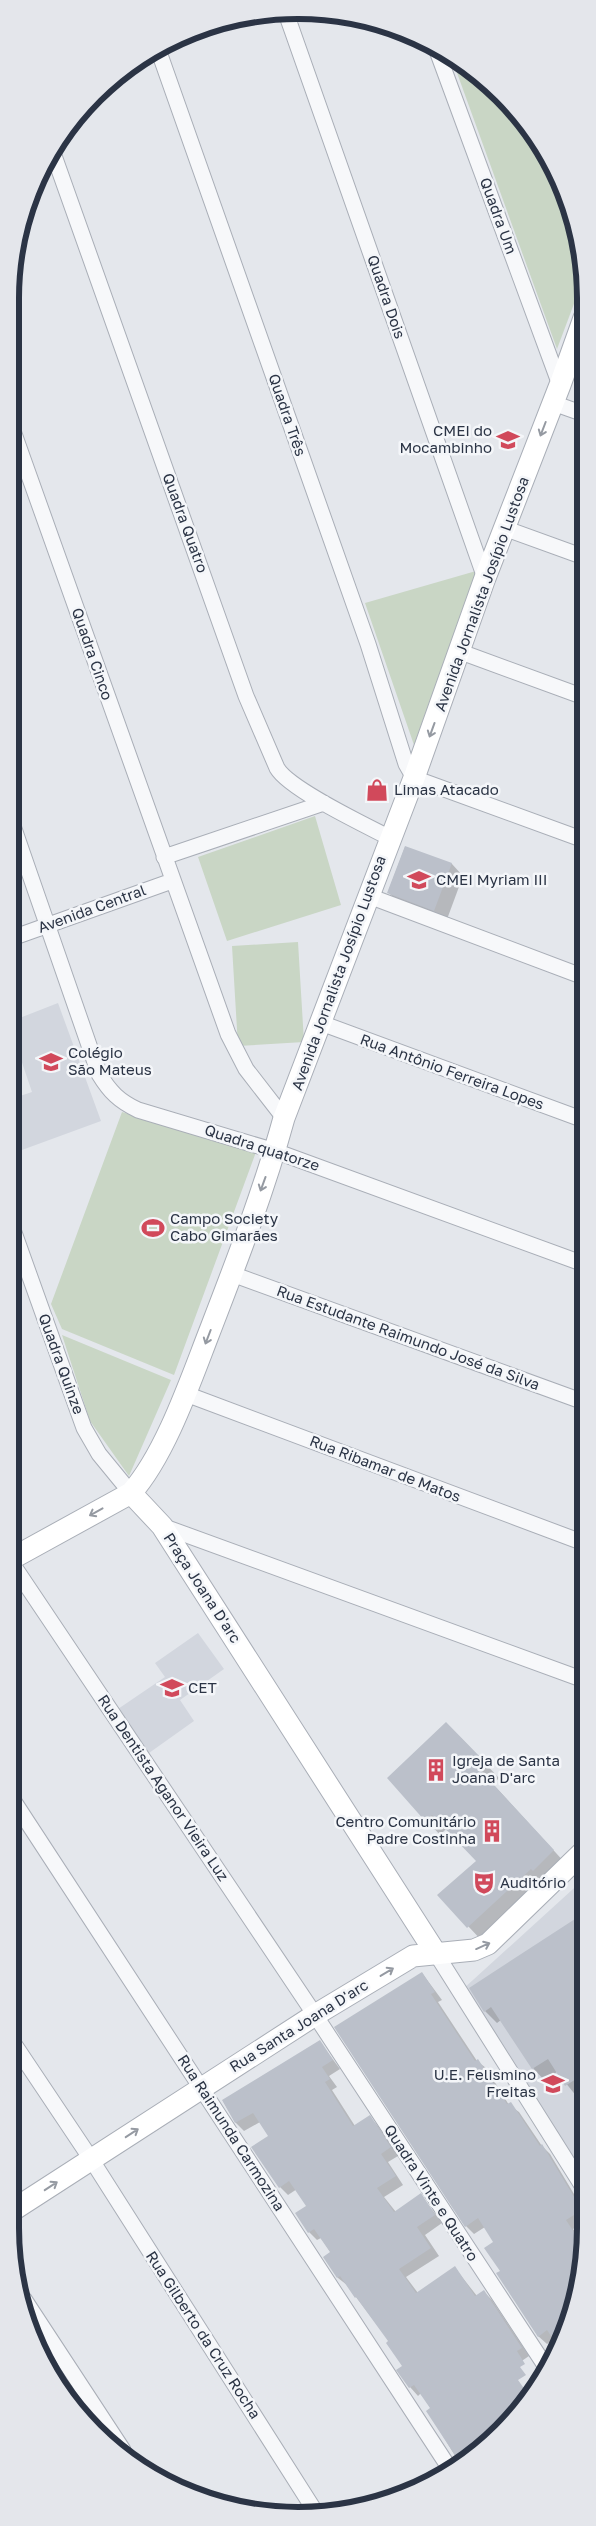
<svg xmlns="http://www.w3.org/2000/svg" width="596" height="2526" viewBox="0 0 596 2526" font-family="'Golos Text',sans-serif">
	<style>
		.built { fill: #d2d6de }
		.green { fill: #c9d6c5 }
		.shadow { fill: #0003 }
		.building { fill: #bbc0ca }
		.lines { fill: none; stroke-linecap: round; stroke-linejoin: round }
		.street-casing { stroke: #a9aeb7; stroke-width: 17 }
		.secondary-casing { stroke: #a9aeb7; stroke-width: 23 }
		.street { stroke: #f7f8fa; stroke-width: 15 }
		.secondary { stroke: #fff; stroke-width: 21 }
		.oneway { stroke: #959aa2 }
		.labels { text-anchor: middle; stroke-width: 5; stroke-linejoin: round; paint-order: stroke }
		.street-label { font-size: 15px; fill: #2b3445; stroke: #f4f6f9 }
		.poi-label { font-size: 15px; fill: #2b3445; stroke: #f4f6f9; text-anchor: start }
		.rim { fill: none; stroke: #2b3445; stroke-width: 6 }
	</style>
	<rect width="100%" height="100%" fill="#e4e7ec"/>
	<path class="built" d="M58,1003L101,1121L11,1154V1099L32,1092L12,1033V1021Z
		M198,1633L224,1669L180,1700L194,1721L149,1753L118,1709L165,1677L155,1663Z
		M584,1879L583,2179L462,1990Z"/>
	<path class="green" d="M452,59L502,95L556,171L584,261V277L557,349Z
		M476,571L414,745L365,603Z
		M315,816L341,905L227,941L198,857Z
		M298,942L304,1042L238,1046L232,946Z
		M122,1112L256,1152L174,1375L62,1329L51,1304Z
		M62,1335L171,1380L129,1476L90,1421Z"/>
	<path class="shadow" d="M405,847L452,864L463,876L446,922L400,904L388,892Z
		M12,1027L18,1050L11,1053Z
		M461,1738L499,1778L493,1784L567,1865L483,1942L439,1895L478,1861L447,1828L440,1835L388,1778Z
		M575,1920L584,1929V2093L577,2097L557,2072L544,2080L533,2068L501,2020L497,2023L485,2011Z
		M422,1973L442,2000L438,2002L477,2061L486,2068L509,2105L519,2112L542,2146L550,2154L583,2209V2223L573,2229L583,2244V2266L554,2339L547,2344L538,2336L495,2242L485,2227L474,2234L466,2226Z
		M320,2042L340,2069L329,2076L337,2087L332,2090L355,2126L369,2117L377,2125L398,2156L388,2162L403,2185L384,2197L396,2212L421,2195L442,2223L425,2235L439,2256L406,2277L418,2293L455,2268L477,2296L484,2292L492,2300L529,2356L456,2406L519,2384L528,2394L474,2456L460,2464L428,2411L431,2409L421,2393L418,2396L410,2387L404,2366L390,2342L347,2285L338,2278L331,2253L321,2238L317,2240L309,2232L308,2206L297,2189L288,2195L280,2187L270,2137L260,2122L244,2131L236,2123L223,2101Z"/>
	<path class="building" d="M405,846L452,863L434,911L387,893Z
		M446,1722L486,1763L479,1769L554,1850L533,1871L531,1869L467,1928L437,1895L476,1861L432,1815L425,1821L387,1778Z
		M575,1919L584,1932V2074L565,2086L548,2059L532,2069L491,2007L484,2012L469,1988Z
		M422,1972L435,1992L431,1994L475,2061L478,2059L507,2104L511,2102L540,2146L542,2144L582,2210L566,2220L584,2247V2266L557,2345L547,2330L538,2337L496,2273L500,2271L484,2248L493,2242L478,2218L465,2227L334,2027Z
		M320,2040L333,2060L322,2067L330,2079L325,2082L353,2126L370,2115L391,2147L381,2154L396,2176L377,2188L394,2212L421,2193L435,2215L417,2227L431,2248L399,2269L416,2293L455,2266L475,2296L484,2290L522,2348L517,2351L525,2364L520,2367L526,2375L518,2380L528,2394L474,2456L460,2463L426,2411L430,2408L414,2385L409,2388L396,2370L402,2366L386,2343L388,2341L356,2297L355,2298L340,2276L337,2278L323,2257L330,2252L314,2229L308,2233L295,2213L306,2206L289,2181L279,2188L251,2147L268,2136L253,2113L235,2123L222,2100Z"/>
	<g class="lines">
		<defs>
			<path id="street" d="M287,16L485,578
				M436,48L560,385
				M159,52L368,644L406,764L414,778L584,840
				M52,150L246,696L277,768C289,789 365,825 390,838
				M553,403L584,414
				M12,428L228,1034L246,1069L284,1118
				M504,528L584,557
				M461,652L584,697
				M12,823L99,1074C110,1092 119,1101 138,1110L275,1151L584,1264
				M164,857L324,803
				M369,896L584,977
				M12,938L172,881
				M321,1023L584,1120
				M11,1224L84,1428L99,1454L131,1493
				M232,1274L584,1402
				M186,1394L584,1543
				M162,1526L584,1680
				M11,1562L315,2015L548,2370
				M11,1797L450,2469
				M435,1952L583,2187
				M10,2038L91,2159L315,2511
				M24,2299L123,2450"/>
			<path id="secondary" d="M131,1493L162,1526L435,1952
				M11,1559L131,1493C165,1455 190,1382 209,1333C236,1263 264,1191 284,1118L414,778L485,578L560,385L584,318
				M10,2212L315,2015L413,1956L474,1950L488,1944L584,1851"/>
		</defs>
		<use href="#street" class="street-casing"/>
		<use href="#secondary" class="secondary-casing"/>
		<use href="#street" class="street"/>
		<use href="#secondary" class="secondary"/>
	</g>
	<defs><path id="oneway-shaft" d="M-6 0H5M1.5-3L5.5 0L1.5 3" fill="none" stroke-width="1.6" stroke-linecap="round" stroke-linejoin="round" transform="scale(1.25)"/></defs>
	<g class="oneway">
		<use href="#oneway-shaft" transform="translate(543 429) rotate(111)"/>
		<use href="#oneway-shaft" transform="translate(432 730) rotate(110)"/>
		<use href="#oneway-shaft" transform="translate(263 1184) rotate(110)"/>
		<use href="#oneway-shaft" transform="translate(208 1337) rotate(111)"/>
		<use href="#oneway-shaft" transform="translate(96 1512) rotate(151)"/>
		<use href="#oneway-shaft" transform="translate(483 1946) rotate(-24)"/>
		<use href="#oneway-shaft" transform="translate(387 1972) rotate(-31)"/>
		<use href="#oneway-shaft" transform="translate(132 2133) rotate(-33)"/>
		<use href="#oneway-shaft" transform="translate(51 2186) rotate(-33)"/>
	</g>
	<defs>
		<symbol id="school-bare" viewBox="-9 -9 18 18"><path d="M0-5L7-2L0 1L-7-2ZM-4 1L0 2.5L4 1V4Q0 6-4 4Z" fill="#d1495b" stroke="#f4f6f9" stroke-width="2.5" paint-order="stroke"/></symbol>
		<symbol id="shop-bare" viewBox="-9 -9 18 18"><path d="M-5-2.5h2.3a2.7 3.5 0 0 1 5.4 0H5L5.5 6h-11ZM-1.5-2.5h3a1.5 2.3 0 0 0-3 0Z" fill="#d1495b" stroke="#f4f6f9" stroke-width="2.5" paint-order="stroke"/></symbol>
		<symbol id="stadium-bare" viewBox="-9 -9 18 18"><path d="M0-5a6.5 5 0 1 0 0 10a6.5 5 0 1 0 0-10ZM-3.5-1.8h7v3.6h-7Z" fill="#d1495b" stroke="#f4f6f9" stroke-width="2.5" paint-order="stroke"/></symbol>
		<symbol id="building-bare" viewBox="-9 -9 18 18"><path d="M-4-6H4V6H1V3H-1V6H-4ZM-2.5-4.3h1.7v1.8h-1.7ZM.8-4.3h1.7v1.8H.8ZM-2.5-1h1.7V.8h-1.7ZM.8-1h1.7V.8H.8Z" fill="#d1495b" stroke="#f4f6f9" stroke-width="2.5" paint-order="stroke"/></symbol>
		<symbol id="theatre-bare" viewBox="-9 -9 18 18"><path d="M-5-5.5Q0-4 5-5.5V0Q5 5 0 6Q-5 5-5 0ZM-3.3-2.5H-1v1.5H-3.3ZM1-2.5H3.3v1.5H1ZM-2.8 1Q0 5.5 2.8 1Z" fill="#d1495b" stroke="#f4f6f9" stroke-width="2.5" paint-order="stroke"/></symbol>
	</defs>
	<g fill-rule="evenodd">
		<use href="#school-bare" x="492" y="424" width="32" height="32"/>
		<use href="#shop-bare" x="361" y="774" width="32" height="32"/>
		<use href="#school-bare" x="403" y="864" width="32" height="32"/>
		<use href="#school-bare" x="35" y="1046" width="32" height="32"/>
		<use href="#stadium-bare" x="137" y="1212" width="32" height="32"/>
		<use href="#school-bare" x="156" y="1672" width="32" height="32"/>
		<use href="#building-bare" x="420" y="1754" width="32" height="32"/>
		<use href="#building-bare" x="476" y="1815" width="32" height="32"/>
		<use href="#theatre-bare" x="468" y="1867" width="32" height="32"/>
		<use href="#school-bare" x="537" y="2068" width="32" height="32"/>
	</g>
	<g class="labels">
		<g class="street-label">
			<text transform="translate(498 216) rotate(70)" y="5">Quadra Um</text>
			<text transform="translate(386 297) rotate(71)" y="5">Quadra Dois</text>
			<text transform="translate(287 415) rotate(71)" y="5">Quadra Três</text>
			<text transform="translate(185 523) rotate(70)" y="5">Quadra Quatro</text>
			<text transform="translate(482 594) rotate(-70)" y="5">Avenida Jornalista Josípio Lustosa</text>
			<text transform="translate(92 654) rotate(71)" y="5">Quadra Cinco</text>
			<text transform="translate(92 909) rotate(-20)" y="5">Avenida Central</text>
			<text transform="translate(339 973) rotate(-70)" y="5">Avenida Jornalista Josípio Lustosa</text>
			<text transform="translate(452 1072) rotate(20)" y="5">Rua Antônio Ferreira Lopes</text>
			<text transform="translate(262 1148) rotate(18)" y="5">Quadra quatorze</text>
			<text transform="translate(408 1338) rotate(20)" y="5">Rua Estudante Raimundo José da Silva</text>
			<text transform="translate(61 1364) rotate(70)" y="5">Quadra Quinze</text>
			<text transform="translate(385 1469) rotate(21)" y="5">Rua Ribamar de Matos</text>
			<text transform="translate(202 1588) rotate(57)" y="5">Praça Joana D'arc</text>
			<text transform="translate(163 1788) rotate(56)" y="5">Rua Dentista Aganor Vieira Luz</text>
			<text transform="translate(299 2026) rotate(-32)" y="5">Rua Santa Joana D'arc</text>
			<text transform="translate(231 2133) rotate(57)" y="5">Rua Raimunda Carmozina</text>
			<text transform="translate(431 2193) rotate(57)" y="5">Quadra Vinte e Quatro</text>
			<text transform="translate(203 2335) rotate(57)" y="5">Rua Gilberto da Cruz Rocha</text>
		</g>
		<g class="poi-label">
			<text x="492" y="436" text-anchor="end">CMEI do<tspan x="492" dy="17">Mocambinho</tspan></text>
			<text x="394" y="795">Limas Atacado</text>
			<text x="436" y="885">CMEI Myriam III</text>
			<text x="68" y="1058">Colégio<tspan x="68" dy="17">São Mateus</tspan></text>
			<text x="170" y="1224">Campo Society<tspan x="170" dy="17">Cabo Gimarães</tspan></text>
			<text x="188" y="1693">CET</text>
			<text x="452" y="1766">Igreja de Santa<tspan x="452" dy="17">Joana D'arc</tspan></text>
			<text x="476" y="1827" text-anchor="end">Centro Comunitário<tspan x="476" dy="17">Padre Costinha</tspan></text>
			<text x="500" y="1888">Auditório</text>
			<text x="536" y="2080" text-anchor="end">U.E. Felismino<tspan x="536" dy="17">Freitas</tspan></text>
		</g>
	</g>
	<path d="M0 0H596V2526H0ZM298 19H298A279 279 0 0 1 577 298V2228A279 279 0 0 1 298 2507H298A279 279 0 0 1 19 2228V298A279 279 0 0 1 298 19Z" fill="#e4e6eb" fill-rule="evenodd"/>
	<path class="rim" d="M298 19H298A279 279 0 0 1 577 298V2228A279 279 0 0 1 298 2507H298A279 279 0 0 1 19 2228V298A279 279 0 0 1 298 19Z"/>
</svg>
